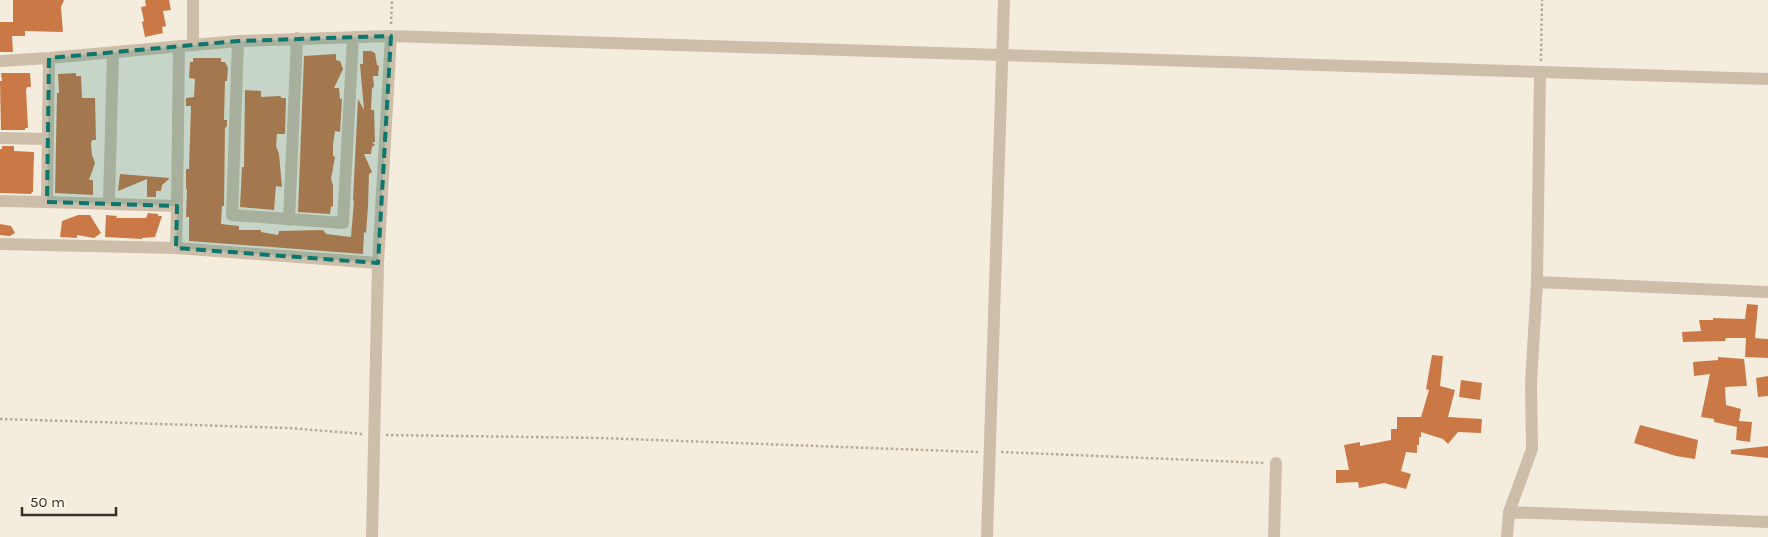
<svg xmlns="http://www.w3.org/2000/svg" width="1768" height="537" viewBox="0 0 1768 537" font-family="Karla,sans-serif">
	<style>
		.building { fill: #ca7946 }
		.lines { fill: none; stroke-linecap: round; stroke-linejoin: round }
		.path { stroke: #b8a994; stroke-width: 2.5; stroke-dasharray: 2.5 2.5; stroke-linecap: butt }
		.minor { stroke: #ccbea9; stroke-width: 12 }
		.marked { fill: #0f766e; fill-opacity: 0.2; stroke: #0f766e; stroke-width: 4; stroke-dasharray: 10 6; stroke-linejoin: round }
	</style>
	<rect width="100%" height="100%" fill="#f4edde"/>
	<path class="building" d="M13,0H64L61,7L63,32L25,31V36H12L13,52H0V22H13Z
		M145,0H169L171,10L163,11L166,26L162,27L163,33L145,37L142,22L144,21L141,7L146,6Z
		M363,51H371L375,53L377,65L379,66L378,76H373L374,87L372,88L371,110H374L375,142H372L375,145L372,147L371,154H364L372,172L369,174L368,207L366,233L364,232L363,254L189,241V217H186L187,189H186V169H189L191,106H186V98L194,97L195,79L189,78L190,62H193V58H221V62H225L228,68L227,81H225L224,120H227V126L225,128L224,206H222L221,224L239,226V230H261V232L278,235L279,231L323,230L326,234L351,237L354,201L353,200L358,99L364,110L360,64H363Z
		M336,54V60L340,61L343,69L334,88H339L340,99H342L340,132L335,131L333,145V156L335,157L331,179L333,185V207L331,206L330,214L298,212L304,56Z
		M1,73H30L31,87H27L26,90L28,128H25V130H1L0,81H2Z
		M76,73V76H81L82,98H95L96,140H92L91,144L92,155L95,163L89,180H93V195L55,193L57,93H59L58,74Z
		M245,90L261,91V97L280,96L282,98H286L285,134H277L276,146L279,154L282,187L276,186L274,210L240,207L242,167H244Z
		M2,146H14V151L34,152L33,192H32L31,194L0,193V149H2Z
		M120,174L169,178V179L162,185L161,191H156V197H147V179L118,191Z
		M148,213L158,214V216H162L155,237L142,238V239L105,237L106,215L117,216L116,218H146Z
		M78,215H90L101,233L94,238L77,235V238L60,237L62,221Z
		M0,224L11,226L15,233L10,236L0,235Z
		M1747,304L1758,305L1755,338H1753L1768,339V358L1745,357L1746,338H1726L1725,341L1683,342L1682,332L1701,331L1699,320H1713V318L1745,319Z
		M1432,355L1443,356L1440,386L1455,390L1448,417L1482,419L1481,433L1458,432L1448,444L1443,439L1421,432V437H1419V445H1417V453L1406,452L1401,471L1411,474L1406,489L1384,483L1359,488L1358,482L1336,483V470H1349L1344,445L1360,442V446L1391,440V429H1397V417H1421L1429,390L1426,389Z
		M1718,357L1744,359L1747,386L1725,387L1726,405L1741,409L1739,421L1752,422L1750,442L1736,440L1737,427L1714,422V419L1701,417L1710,374L1694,376L1693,362L1718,360Z
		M1768,376V396L1758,397L1756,378Z
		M1461,380L1482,383L1480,400L1459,397Z
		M1640,425L1698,440L1695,459L1676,456L1634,443Z
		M1768,446V458L1731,454V450Z"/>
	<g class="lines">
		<path class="path" d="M391,24L392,0
			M1541,61L1542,0
			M0,419L289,428L363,434
			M386,435L602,438L978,452
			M1001,452L1265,463"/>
		<path class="minor" d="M238,41L232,215L343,223L353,37
			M193,45V0
			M49,58L47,202L177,206L179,46
			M0,61L49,58L238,41L391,36L1768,79
			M0,138L47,139
			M0,201L47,202
			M109,203L113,52
			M289,220L297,38
			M0,244L176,248L378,263
			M176,248L177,206
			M1537,282L1768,292
			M1509,512L1768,522
			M372,537L378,263L391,36
			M987,537L1004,0
			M1274,537L1276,463
			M1507,537L1509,512L1532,449L1531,383L1537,282L1540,72"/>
	</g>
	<path class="marked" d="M391,36L378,263L176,248L177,206L47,202L49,58L238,41Z"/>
	<path d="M22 507v8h94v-8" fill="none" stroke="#393129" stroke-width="2.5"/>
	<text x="30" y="507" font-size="15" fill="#393129" stroke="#fbf6eb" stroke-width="4" paint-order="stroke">50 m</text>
</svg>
